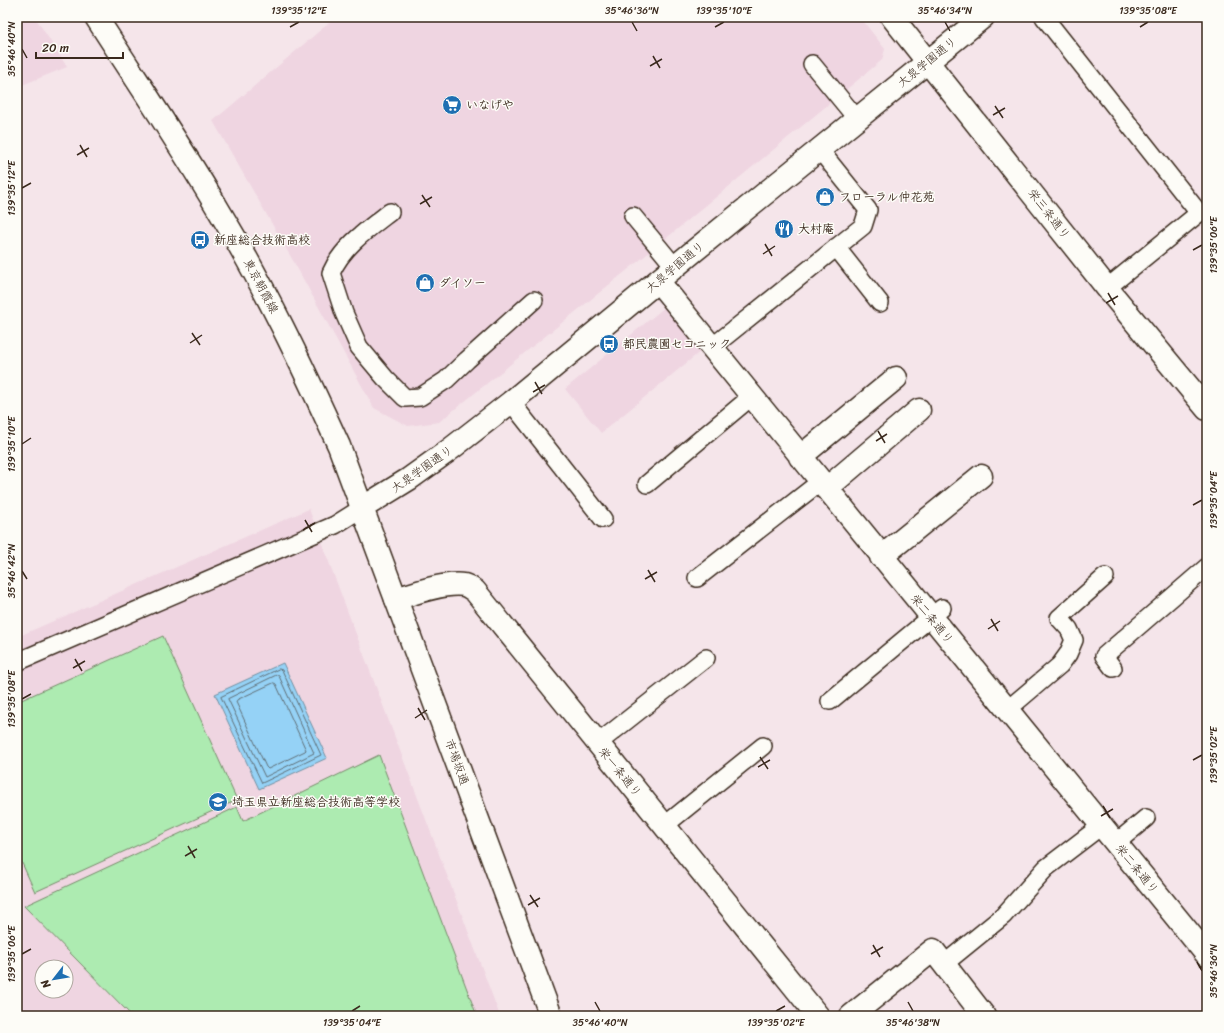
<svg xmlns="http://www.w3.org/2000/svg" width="1224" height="1033" viewBox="0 0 1224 1033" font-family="Sriracha,'Klee One',sans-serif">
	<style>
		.built { fill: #efd5e1; fill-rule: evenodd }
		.green { fill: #adebb1; stroke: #748a68 }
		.water { fill: #95d2f6; stroke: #718fa0 }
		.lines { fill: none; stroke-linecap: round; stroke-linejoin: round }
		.shore { stroke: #5f6d74; stroke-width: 1 }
		.lane-casing { stroke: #3b2a1e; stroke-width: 20 }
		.street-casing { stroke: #3b2a1e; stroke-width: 25 }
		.secondary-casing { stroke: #3b2a1e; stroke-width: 25 }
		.lane { stroke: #fdfcf7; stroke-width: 17 }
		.street { stroke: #fdfcf7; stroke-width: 22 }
		.secondary { stroke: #fdfcf7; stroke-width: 22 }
		.ticks { fill: none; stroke: #3b2a1e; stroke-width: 1.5 }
		.labels { text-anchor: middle; stroke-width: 3; stroke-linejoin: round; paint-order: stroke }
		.street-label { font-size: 12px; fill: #3b2a1e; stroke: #fdfcf7 }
		.poi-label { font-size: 12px; font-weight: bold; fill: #3b2a1e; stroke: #fdfcf7; text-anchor: start }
		.neatline { fill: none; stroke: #3b2a1e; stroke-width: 1.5 }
		.ticks-label { font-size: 10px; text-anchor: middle; fill: #3b2a1e }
	</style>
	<rect width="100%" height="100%" fill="#f5e5ea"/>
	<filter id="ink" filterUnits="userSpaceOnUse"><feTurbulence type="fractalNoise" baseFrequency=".025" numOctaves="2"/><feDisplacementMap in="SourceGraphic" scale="8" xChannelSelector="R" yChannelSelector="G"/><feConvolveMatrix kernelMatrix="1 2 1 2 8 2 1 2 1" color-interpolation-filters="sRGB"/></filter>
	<g filter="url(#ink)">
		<path class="built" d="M17,17H35L67,67L17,87Z
			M336,17H860L885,49L882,60L646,255L439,422L408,426L374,408L295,264L213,121Z
			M665,307L701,351L601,433L565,389Z
			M309,509L500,1016H17V637ZM42,967H66V991H42Z"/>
		<path class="green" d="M163,636L237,800L35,892L17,852V702Z
			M379,755L477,1016H132L24,906L237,807L243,821Z"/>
		<path class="water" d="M283,663L327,758L259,789L215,694Z"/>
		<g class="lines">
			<path class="shore" d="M279,669L282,670L321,755L262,783L221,697Z
				M277,675L279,676L314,753L265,777L228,699Z
				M274,683L276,684L306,750L305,751L268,769L266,767L236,702L237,700Z"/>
			<defs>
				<path id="lane" d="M1044,17L1199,213L1107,288
					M812,64L857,119
					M390,212C368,229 342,247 331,273L344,313L359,347L385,378L405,398L420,397L446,380L467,360L534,300
					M633,216L675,267
					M836,247L880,303
					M711,348L863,226L868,210L819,149
					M511,402L603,519
					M647,484L751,397
					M697,578L820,482
					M17,662L335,525L362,508
					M1113,668L1104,656L1207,567
					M830,701L942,608
					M1007,710L1060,665L1068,654L1074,640L1069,629L1059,618L1105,577
					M597,744L706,658
					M664,826L763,746
					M1116,843L1146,818
					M944,964L1003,916L1046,868L1101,826"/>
				<path id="street" d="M658,281L1207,955
					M800,457L896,378
					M826,489L919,410
					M881,557L981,476
					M396,599C414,593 445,582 464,585C468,586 472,589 475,591L818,1016
					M851,1016L933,950L984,1016"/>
				<path id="secondary" d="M96,17C137,81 180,144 218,209C264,285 302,365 339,446L551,1016
					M892,17L1107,288L1207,409
					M362,508L409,479L448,451L511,402L694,251L983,17"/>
			</defs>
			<use href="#lane" class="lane-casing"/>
			<use href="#street" class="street-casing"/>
			<use href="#secondary" class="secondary-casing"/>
			<use href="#lane" class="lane"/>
			<use href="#street" class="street"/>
			<use href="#secondary" class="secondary"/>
		</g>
	</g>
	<path class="ticks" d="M632,22L637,31M945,22L950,31M290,27L299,22M715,27L724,22M1140,27L1148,22M22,49L27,58M653,56L660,68M650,66L662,59M995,106L1003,118M993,115L1005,108M80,145L87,157M77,155L89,148M22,188L31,183M422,195L430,207M420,204L432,197M765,244L772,256M1193,250L1202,245M763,254L775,246M1108,293L1115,305M1106,303L1118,296M192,333L200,345M190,343L202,335M535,382L542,394M533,392L545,385M878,431L885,443M876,441L887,434M22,444L31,438M1193,505L1202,500M305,520L312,532M303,530L315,523M648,570L655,582M22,571L27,579M645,579L657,572M991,619L998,631M988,629L1000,621M75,659L82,671M73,668L85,661M22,699L31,694M418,708L425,720M415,718L427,710M760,757L768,769M1193,760L1202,755M758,767L770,760M1103,806L1110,818M1101,816L1113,809M188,846L195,858M185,856L197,849M530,895L538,907M528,905L540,898M873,945L880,957M22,954L31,949M871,954L883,947M1197,962L1202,971M595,1002L600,1011M908,1002L913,1011M352,1011L360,1006M776,1011L785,1006"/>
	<defs>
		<symbol id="supermarket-disc" viewBox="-11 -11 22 22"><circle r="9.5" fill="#1f6fb2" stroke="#fdfcf7"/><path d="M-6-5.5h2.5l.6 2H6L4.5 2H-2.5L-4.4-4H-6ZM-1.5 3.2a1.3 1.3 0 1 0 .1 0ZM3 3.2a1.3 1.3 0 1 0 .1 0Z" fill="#fff"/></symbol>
		<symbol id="shop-disc" viewBox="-11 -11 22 22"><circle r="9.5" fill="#1f6fb2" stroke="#fdfcf7"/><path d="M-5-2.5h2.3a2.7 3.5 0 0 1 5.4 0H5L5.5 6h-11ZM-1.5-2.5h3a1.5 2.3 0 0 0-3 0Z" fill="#fff"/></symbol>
		<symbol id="restaurant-disc" viewBox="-11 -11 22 22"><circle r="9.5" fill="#1f6fb2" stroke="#fdfcf7"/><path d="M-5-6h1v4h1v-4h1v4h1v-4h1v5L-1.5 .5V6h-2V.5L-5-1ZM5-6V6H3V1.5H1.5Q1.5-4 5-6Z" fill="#fff"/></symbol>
		<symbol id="bus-disc" viewBox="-11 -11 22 22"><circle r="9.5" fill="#1f6fb2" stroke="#fdfcf7"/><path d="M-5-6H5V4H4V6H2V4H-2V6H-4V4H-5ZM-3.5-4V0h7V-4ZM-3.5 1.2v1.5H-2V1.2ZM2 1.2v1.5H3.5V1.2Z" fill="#fff"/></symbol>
		<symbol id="school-disc" viewBox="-11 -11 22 22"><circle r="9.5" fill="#1f6fb2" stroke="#fdfcf7"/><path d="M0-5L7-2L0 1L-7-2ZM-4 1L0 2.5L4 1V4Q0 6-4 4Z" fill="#fff"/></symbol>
	</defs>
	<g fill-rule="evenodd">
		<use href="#supermarket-disc" x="441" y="94" width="22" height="22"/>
		<use href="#shop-disc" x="814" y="186" width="22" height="22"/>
		<use href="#restaurant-disc" x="773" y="218" width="22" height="22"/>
		<use href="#bus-disc" x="189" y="229" width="22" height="22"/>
		<use href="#shop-disc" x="414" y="272" width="22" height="22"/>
		<use href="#bus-disc" x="598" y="333" width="22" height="22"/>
		<use href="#school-disc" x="207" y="791" width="22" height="22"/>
	</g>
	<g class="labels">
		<g class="street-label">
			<text transform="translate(927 62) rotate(-39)" y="4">大泉学園通り</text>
			<text transform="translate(1049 214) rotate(52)" y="4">栄三条通り</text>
			<text transform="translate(675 267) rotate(-40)" y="4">大泉学園通り</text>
			<text transform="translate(261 286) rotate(62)" y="4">東京朝霞線</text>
			<text transform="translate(422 469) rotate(-35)" y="4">大泉学園通り</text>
			<text transform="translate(932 619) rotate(51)" y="4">栄二条通り</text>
			<text transform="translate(457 762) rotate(70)" y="4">市場坂通</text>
			<text transform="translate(620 772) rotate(51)" y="4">栄一条通り</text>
			<text transform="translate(1137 869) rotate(51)" y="4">栄二条通り</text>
		</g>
		<g class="poi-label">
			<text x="466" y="109">いなげや</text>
			<text x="839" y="201">フローラル仲花苑</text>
			<text x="798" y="233">大村庵</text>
			<text x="214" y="244">新座総合技術高校</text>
			<text x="439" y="287">ダイソー</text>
			<text x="623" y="348">都民農園セコニック</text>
			<text x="232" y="806">埼玉県立新座総合技術高等学校</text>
		</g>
	</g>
	<rect width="1224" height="1033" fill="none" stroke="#fdfcf7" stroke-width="44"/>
	<g transform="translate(54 979) rotate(239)"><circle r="19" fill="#fdfcf7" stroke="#afa8a0"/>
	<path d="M0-3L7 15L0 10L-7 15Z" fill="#1f6fb2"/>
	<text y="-6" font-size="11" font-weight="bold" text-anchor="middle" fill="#3b2a1e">N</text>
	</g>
	<path d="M36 52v6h87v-6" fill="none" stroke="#3b2a1e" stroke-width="2"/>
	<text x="42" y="52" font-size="12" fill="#3b2a1e" stroke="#fdfcf7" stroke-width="3" paint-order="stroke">20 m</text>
	<rect x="22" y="22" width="1180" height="989" class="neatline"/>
	<g class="ticks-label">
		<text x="299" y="14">139°35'12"E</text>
		<text x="632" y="14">35°46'36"N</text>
		<text x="724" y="14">139°35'10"E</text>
		<text x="945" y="14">35°46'34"N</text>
		<text x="1148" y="14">139°35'08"E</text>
		<text transform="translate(11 49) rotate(-90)" y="4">35°46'40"N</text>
		<text transform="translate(11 188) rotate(-90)" y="4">139°35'12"E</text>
		<text transform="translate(1213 245) rotate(-90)" y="4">139°35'06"E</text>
		<text transform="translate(11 444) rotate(-90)" y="4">139°35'10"E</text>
		<text transform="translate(1213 500) rotate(-90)" y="4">139°35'04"E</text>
		<text transform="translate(11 571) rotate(-90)" y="4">35°46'42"N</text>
		<text transform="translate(11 699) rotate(-90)" y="4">139°35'08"E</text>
		<text transform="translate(1213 755) rotate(-90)" y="4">139°35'02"E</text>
		<text transform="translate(11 954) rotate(-90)" y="4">139°35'06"E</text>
		<text transform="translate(1213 971) rotate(-90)" y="4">35°46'36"N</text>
		<text x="352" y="1026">139°35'04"E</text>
		<text x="600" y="1026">35°46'40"N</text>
		<text x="776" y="1026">139°35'02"E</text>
		<text x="913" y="1026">35°46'38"N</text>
	</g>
</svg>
